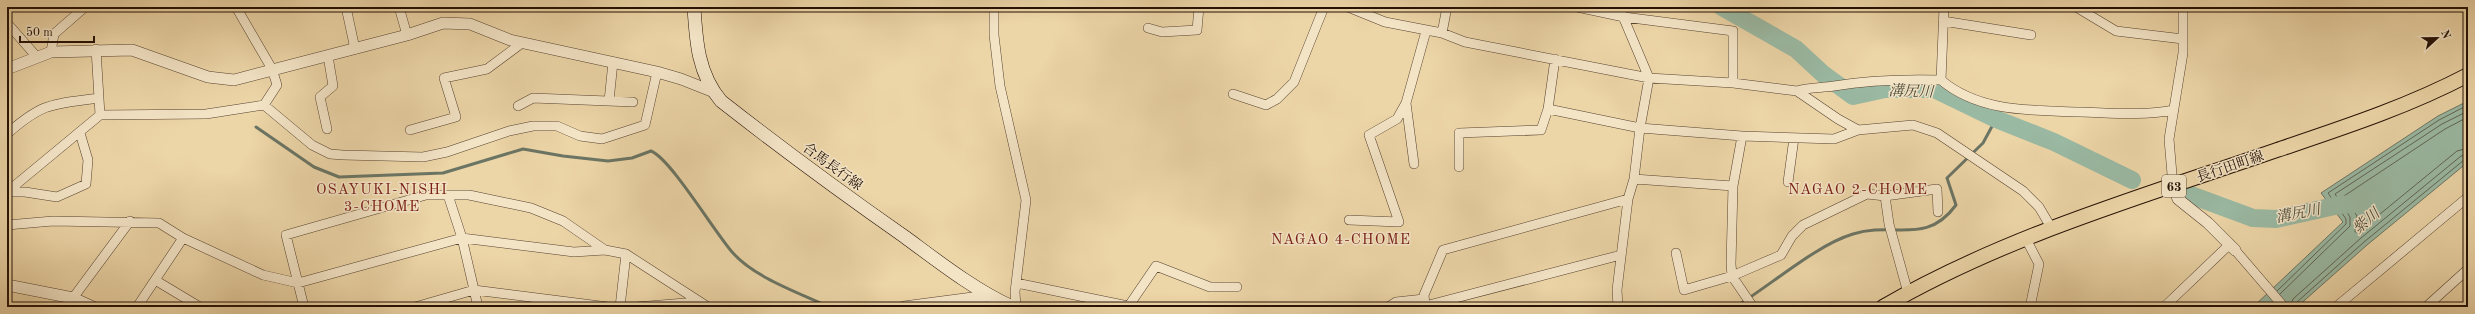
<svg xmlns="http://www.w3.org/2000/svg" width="2475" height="314" viewBox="0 0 2475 314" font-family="'Old Standard TT','Noto Serif JP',serif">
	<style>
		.water { fill: #9ab9a3; stroke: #6b7564 }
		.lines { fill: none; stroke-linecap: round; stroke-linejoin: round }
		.shore { stroke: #5f6454; stroke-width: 1 }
		.stream { stroke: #6b7564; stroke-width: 3 }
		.river { stroke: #9ab9a3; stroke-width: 18 }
		.minor-casing { stroke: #56412e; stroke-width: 10 }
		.tertiary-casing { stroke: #56412e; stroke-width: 12 }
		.secondary-casing { stroke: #241005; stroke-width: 14 }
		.primary-casing { stroke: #241005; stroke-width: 16 }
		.minor { stroke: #f3e4c6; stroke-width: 9 }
		.tertiary { stroke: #f3e4c6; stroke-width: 11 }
		.secondary { stroke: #f3e4c6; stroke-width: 13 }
		.primary { stroke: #ecd5a7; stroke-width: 14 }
		.labels { text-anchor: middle; stroke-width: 3; stroke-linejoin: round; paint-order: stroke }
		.shield { fill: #f3e4c6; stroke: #62503f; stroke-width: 1 }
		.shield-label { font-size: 13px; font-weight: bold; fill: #241005 }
		.street-label { font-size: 14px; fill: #241005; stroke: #f3e4c6 }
		.water-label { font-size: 15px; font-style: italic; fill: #4d4b3c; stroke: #f3e4c6 }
		.neighbourhood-label { font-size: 15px; letter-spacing: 1px; fill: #7a1f14; stroke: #f3e4c6 }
	</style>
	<rect width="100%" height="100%" fill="#ecd5a7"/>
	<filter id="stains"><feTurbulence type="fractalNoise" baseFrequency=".005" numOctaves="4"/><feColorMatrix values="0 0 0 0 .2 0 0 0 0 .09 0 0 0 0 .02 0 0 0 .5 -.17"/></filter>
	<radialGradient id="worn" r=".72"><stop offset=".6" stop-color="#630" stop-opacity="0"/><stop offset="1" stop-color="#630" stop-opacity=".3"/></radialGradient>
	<path class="water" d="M2468,101V162L2367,245L2297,307H2253L2343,222L2321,193L2438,116Z"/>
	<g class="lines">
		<path class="shore" d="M2468,117L2445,129L2344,196L2357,216L2355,232H2358L2457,151L2468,148
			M2277,291L2346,224V219L2328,193L2439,120L2468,105
			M2280,294L2350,226V217L2335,194L2442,124L2468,111
			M2290,307L2293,299L2361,238L2461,156L2468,154
			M2295,307L2297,302L2364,242L2464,160L2468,159"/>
		<path class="stream" d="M256,127L314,167L339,177L443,173L523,149L563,156L608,161L632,158L651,151C671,159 715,233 733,253C755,278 800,293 829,307
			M1040,307H1043
			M1254,307H1259
			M1735,307C1770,286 1816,245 1853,234C1894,221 1926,246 1956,205L1947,178L1983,143L1996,119"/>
		<path class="river" d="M1722,7L1796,49L1823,74L1853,96L1885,89H1934L1996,119L2054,142L2132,180
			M2188,194L2253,218L2276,219L2339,205L2355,204"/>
		<defs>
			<path id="minor" d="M236,7L272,69L277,85L264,105
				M346,7L355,49
				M399,7L407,35
				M994,7V35L1000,86L1026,200L1015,292L1016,307
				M1348,7L1385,22L1442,33L1465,42L1649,78L1733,83L1797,91L1838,119L1858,130
				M1577,7L1624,17L1733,31V83
				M1944,7L1941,80C1980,113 2033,110 2080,112C2114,113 2141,116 2174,110
				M2076,7L2116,31L2183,39
				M1943,21L2031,35
				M7,23L36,56
				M1148,28L1162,32L1197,30L1199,7
				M1442,33L1447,7
				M96,49L100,115
				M51,52L54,34L85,7
				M1555,59L1548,109L1640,128L1742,136L1834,139L1858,130L1913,125L1937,133L2023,191L2039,207L2052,229
				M1797,91C1809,87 1821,88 1834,86C1870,80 1905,79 1941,80
				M1233,94L1266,105L1277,99L1294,82L1324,7
				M609,101L613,62
				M518,106L533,98L633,102
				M327,129L320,97L333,86L328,56
				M410,130L456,117L444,78L487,69L522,43
				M7,134C43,102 53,104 99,98
				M1742,136L1733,186L1731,264L1732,276L1753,307
				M1414,164L1406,103L1426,31
				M1459,167V133L1541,130L1548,109
				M1634,179L1733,186
				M1788,182L1794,138
				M2173,186L2169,139L2183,53V7
				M7,192L100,115L206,114L264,105L312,145L330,154L343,155L423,157L447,152L509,131L533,126H557L580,136L602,139L645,125L657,72
				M9,192H25L57,197L86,184L88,160L80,133
				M448,195L462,238L478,307
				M1349,220L1399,222L1369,135L1397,119L1406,103
				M7,225L53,221L159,223L183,238L263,275L298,283L462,238L574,252L605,250L626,254L708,307
				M2026,239L2039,264L2030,307
				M2235,250L2284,307
				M1676,253L1684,290L1732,276L1781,255L1792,236L1803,225L1867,194L1885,196
				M1621,255L1425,306L1424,295L1443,250L1628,199
				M155,280L200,307
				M1016,283L1128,306
				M1908,293L1889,224L1885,196L1937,189L1938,212
				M73,298L130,221
				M137,307L183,238
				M304,307L286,235L426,195H469L531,208L563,221L605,250
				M415,307L474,290L608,307
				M620,307L626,254
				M636,307L698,302
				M1128,307L1156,266L1210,287H1237
				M1388,307L1396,302L1424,299
				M1618,307L1617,290L1628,199L1634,179L1640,128L1649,78L1619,7
				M2164,307L2230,244
				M2336,307L2468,197
				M2426,307L2468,269"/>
			<path id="tertiary" d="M7,69L51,52L132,50L208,77L234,80L407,35L443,23L470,24L510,40L657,72L681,79L714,92
				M2173,186L2178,199L2208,223L2235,250
				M7,285L73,298L93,307
				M904,307L988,296"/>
			<path id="secondary" d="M694,7C696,41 698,74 721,101C781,148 842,193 905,237C939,262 973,289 1012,307"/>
			<path id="primary" d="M1883,307C2005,236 2144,196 2277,150C2342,128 2407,107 2468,75"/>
		</defs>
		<use href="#minor" class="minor-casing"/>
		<use href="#tertiary" class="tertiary-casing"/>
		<use href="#secondary" class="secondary-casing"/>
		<use href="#primary" class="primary-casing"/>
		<use href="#minor" class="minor"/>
		<use href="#tertiary" class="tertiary"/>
		<use href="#secondary" class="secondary"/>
		<use href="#primary" class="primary"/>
	</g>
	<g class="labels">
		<rect class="shield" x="2162" y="175" width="24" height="22" rx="3"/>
		<g class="shield-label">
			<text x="2174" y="191">63</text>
		</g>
		<g class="street-label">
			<text transform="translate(833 166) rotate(36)" y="5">合馬長行線</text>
			<text transform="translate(2230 166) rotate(-19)" y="5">長行田町線</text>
		</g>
		<g class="water-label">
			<text transform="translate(1911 91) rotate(2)" y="5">溝尻川</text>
			<text transform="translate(2298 213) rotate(-11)" y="5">溝尻川</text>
			<text transform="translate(2366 221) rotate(-41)" y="5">紫川</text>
		</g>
		<g class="neighbourhood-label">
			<text x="382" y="194">OSAYUKI-NISHI<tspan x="382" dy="17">3-CHOME</tspan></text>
			<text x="1858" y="194">NAGAO 2-CHOME</text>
			<text x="1341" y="244">NAGAO 4-CHOME</text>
		</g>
	</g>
	<rect width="2475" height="314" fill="none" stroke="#ecd5a7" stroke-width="24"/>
	<rect x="8" y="8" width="2459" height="298" fill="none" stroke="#241005" stroke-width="2"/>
	<rect x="12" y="12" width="2451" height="290" fill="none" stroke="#241005"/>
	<g transform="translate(2437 38) rotate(68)" stroke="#f3e4c6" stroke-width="3" paint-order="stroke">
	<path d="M0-3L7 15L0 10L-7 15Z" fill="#241005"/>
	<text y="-6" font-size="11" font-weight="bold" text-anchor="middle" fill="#241005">N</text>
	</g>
	<path d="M20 36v6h74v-6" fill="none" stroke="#241005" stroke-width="2"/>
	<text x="26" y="36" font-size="12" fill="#241005" stroke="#f3e4c6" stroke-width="3" paint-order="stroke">50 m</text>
	<rect width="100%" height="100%" filter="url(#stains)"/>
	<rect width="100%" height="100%" fill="url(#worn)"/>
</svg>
